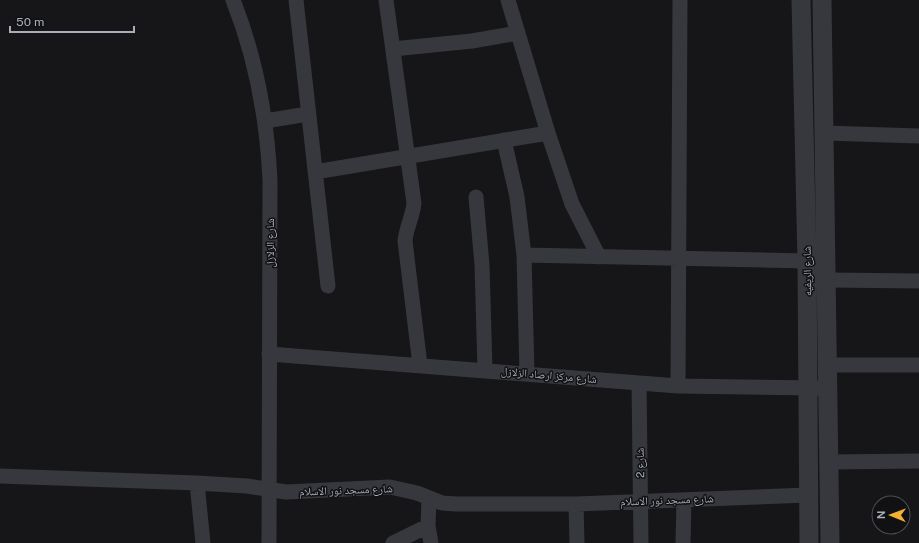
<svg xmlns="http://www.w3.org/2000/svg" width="919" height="543" viewBox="0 0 919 543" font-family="'Public Sans','Noto Naskh Arabic',sans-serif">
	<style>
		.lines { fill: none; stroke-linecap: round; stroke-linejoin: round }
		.minor { stroke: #37383d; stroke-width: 15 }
		.tertiary { stroke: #37383d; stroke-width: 19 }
		.labels { text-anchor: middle; stroke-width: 3; stroke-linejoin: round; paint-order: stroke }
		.street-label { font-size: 11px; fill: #a8adb8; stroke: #111113 }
	</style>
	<rect width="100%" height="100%" fill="#161618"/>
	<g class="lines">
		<path class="minor" d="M233,0C256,58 267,118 270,180L269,543
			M296,0L328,286
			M386,0L414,203C413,216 406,228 405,241L420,365
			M508,0L548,133L572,204L599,257
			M393,49L472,41L518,33
			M265,121L308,114
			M825,133L919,136
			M504,140L517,197L524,255L527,374
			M315,172L548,133
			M476,197L482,265L485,370
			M524,255L807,261
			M828,280L919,281
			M269,354L678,386L818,388
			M829,365H919
			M639,383L641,543
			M678,386L680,0
			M829,462L919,461
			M0,476L197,483L247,486L286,492L390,487L417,493L442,503L456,504H576L809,495
			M197,483L203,543
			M429,499L428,526L431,543
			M576,504L577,543
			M393,543L428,526
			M683,543L684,500"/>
		<path class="tertiary" d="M801,0L807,261L809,543
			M822,0L830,543"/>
	</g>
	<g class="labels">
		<g class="street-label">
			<text transform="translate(270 243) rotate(-90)" y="4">شارع الزلازل</text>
			<text transform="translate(807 271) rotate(-91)" y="4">شارع الريفيه</text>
			<text transform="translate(549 375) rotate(5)" y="4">شارع مركز ارصاد الزلازل</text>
			<text transform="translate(640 463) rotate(-91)" y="4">شارع 2</text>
			<text transform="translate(346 490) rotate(-2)" y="4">شارع مسجد نور الاسلام</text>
			<text transform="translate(667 500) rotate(-2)" y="4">شارع مسجد نور الاسلام</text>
		</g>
	</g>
	<g transform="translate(891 515) rotate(271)"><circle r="19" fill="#111113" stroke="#4d4f55"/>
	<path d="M0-3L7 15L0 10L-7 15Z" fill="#f2b134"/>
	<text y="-6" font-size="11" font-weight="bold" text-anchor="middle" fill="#a8adb8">N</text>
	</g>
	<path d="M10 26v6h124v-6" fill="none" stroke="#a8adb8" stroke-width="2"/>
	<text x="16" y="26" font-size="12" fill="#a8adb8" stroke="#111113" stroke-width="3" paint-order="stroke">50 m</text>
</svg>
